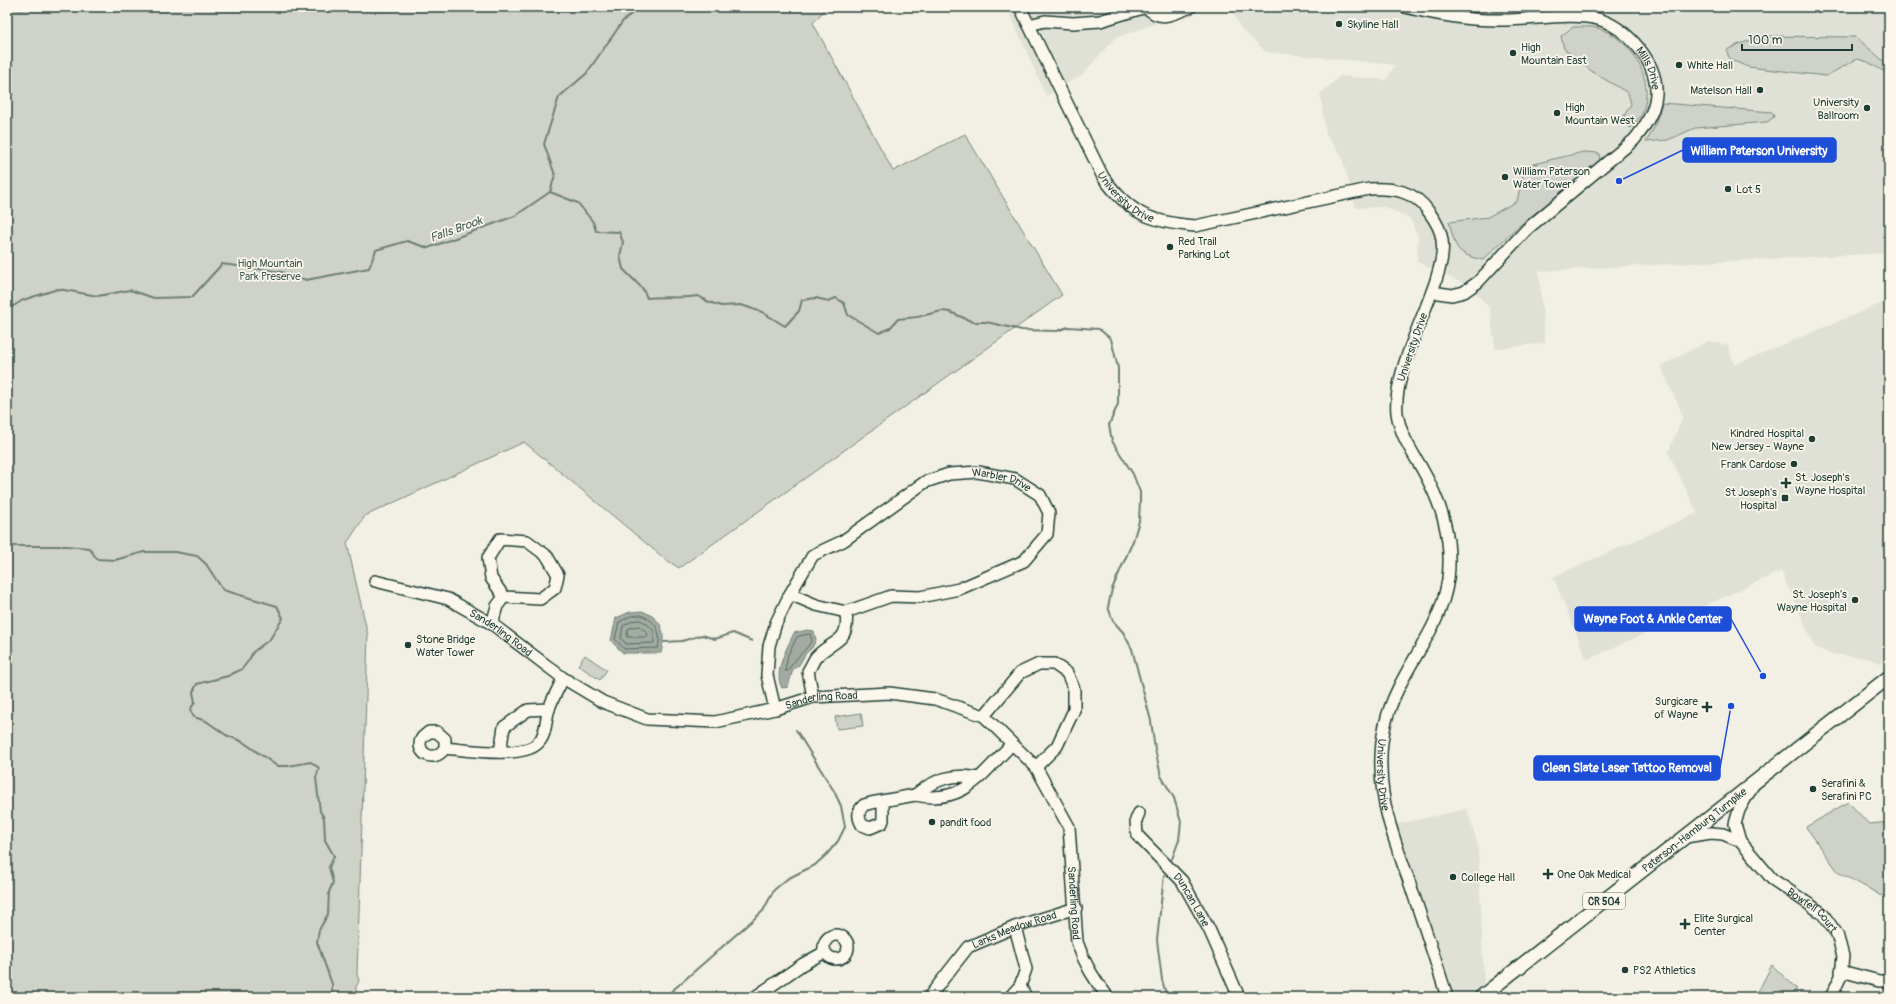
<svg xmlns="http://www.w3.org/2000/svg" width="1896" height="1004" viewBox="0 0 1896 1004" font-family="Pangolin,sans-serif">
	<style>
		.built { fill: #e0e1d6 }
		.green { fill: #cfd2c8; stroke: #77887e }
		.water { fill: #a2aba1; stroke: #6e7f75 }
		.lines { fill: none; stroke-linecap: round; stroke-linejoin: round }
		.shore { stroke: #536960; stroke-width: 1 }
		.stream { stroke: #6e7f75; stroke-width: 2 }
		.minor-casing { stroke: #1f3d34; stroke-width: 14 }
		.major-casing { stroke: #1f3d34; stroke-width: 16 }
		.minor { stroke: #fbf7ec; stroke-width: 11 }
		.major { stroke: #fbf7ec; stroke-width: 13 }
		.poi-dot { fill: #1f3d34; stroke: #fbf7ec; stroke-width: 1.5 }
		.labels { text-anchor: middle; stroke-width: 3.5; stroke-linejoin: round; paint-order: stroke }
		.shield { fill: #fbf7ec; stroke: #61756b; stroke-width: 1 }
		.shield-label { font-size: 10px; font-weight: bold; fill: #1f3d34 }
		.poi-label { font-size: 11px; fill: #1f3d34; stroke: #fbf7ec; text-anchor: start }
		.street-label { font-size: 11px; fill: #1f3d34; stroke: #fbf7ec }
		.park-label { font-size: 11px; fill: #425b52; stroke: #fbf7ec }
		.water-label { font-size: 12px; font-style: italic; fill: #465e55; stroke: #fbf7ec }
		.leader { fill: none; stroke: #1d4ed8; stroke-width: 1.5 }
		.callout-dot { fill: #1d4ed8; stroke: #fbf7ec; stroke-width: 1.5 }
		.callout { fill: #1d4ed8; stroke: #1d4ed8; stroke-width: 1.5 }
		.callout-label { font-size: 12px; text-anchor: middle; font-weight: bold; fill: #fff }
	</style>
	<rect width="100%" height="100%" fill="#f2f0e5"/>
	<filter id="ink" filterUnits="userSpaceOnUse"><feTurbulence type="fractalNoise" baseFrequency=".025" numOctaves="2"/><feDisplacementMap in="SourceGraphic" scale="8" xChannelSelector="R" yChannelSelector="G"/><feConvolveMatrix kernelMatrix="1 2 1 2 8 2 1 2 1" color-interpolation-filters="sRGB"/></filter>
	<g filter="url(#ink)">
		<path class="built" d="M1007,7H1203L1115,38L1082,75L1046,96Z
			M1231,7H1889V253L1539,271L1545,343L1495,349L1490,309L1471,287L1417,262L1418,237L1410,218L1384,207L1356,208L1341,155L1326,135L1320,94L1340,76L1386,80L1395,65L1266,52L1241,29Z
			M1889,300V657L1881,663L1866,658L1830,654L1815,647L1781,571L1587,660L1553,577L1697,513L1668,452L1683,416L1661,366L1708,341L1728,345L1734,365Z
			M1467,809L1478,845L1484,984L1467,997H1459L1453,992L1397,824Z"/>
		<path class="green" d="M7,7L21,10L38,7H827L813,23L893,171L965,134L1062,295L679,568L665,559L524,442L365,516L347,543L368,635L357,974L359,981L356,987V997H7Z
			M1573,27C1581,27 1591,26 1598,28C1631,39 1655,77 1643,111C1641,117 1635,123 1631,128L1621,121L1631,104L1628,93L1594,73L1564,49L1561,36Z
			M1766,36L1856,37L1889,66L1883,71L1868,62L1857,59L1826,76L1748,67L1729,59L1727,50L1739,44Z
			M1662,103L1772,112L1774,117L1767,122L1695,128L1668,140L1646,142L1654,128Z
			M1583,152L1599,153L1600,161L1514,230L1483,260C1455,254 1456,248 1449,222L1488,217L1517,201L1525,166Z
			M585,655L607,670L600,680L578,665Z
			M861,713L863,726L837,729L835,717Z
			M1848,802L1869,824L1889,822V908L1885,897L1839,873L1806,827Z
			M1772,965L1797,989L1790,997H1755Z"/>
		<path class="water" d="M642,611C663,619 666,632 661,653H623L611,641L616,618L630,612Z
			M808,630L814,631L816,640L812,648L806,653L799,665L793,669L788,687L782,688C773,672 787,648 794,633Z"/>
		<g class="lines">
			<path class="shore" d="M641,615C656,621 662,632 658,648L624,649L615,639L619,622L631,616Z
				M640,620L646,623L654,631V643L626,644L621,638L623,626L632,621Z
				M639,626L648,634L647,637H627L628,629Z
				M810,634L812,640C807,650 792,661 788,671H785L788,655L797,637Z"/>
			<path class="stream" d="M550,192L578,203L593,222L596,231L619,232L623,242L620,256L623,269L643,289L647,298C665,296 681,299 698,296L709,302L721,306L741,305L762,312L785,326L799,311L802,300L816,298L828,301L836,298L844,303L848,315L879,333L890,328L898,319L917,317L942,311L950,312L973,322H986L1022,330L1057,331L1068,327L1099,329L1111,339L1118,368V404L1109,425L1112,441L1133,474L1140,492V501L1139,521L1133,541L1112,589L1108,607L1113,621L1123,632L1132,649L1151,721L1155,749L1161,776L1174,798L1181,822L1179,840L1172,859
				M7,310L23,300L58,289L98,296L130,290L154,298L192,297L222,264L282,272L306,280L369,268L376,250L407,241L428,248L515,216L550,192L555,175L544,144L559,97L586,74L623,21L639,7
				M7,546H66L89,548L97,559L115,560L144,552H175L197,556L206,564L223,590L277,606L283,618L270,639L253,652L249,660L242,669L228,676L197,684L193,692L195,702L190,710L194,717L206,721L226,735L243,742L277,766H288L311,762L319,768L316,778L320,811L324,818L325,840L334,856L329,867L333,883L329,892L328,914L319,930L317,942L332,984V997
				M664,642L682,641L702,635L715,639L733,633L752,641
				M1164,875L1157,940L1162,980L1167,997
				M665,997L763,911L774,890L787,879L815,865L827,854L838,841L845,827L841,806L834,791L796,730"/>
			<defs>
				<g id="minor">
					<path id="s1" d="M1020,7L1103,177C1130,214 1150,222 1195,226L1369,189C1393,188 1414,190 1429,212C1435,220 1441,229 1442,240C1444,254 1440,267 1436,280C1424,318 1393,375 1397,413C1400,434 1411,450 1421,467C1441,502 1453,537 1448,579C1441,625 1417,649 1398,689C1386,713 1380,740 1381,768C1381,807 1396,844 1409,881C1422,920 1435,958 1447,997"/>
					<path id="s2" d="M1405,7C1437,15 1470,21 1504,20C1530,20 1575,12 1598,19C1627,28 1658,62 1656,94C1655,111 1645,127 1634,140L1527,229L1478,282L1464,292L1452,295L1432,292"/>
					<path d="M1029,25L1045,21L1073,23L1100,21L1146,7C1161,23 1174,13 1191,7"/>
					<path d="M500,539L527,541L547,556L558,575L555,588L540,599L504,597L491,578L488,558Z"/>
					<path id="s3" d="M375,581L448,599L492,624L563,678L603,702L647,719L715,722L775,709L813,697L889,693L935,699L984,716L1036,767L1069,827L1077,942C1084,963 1094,980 1108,997"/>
					<path d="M492,624L497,606L504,597"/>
					<path d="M813,697L808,671C811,667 813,661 816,657C833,639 850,644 846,612"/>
					<path id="s4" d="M775,709L767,675L769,646L776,623L790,594L813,555L843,541L925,482L949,474L978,472L1015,479L1040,495L1049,513L1047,534L1024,561L959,589L920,597L891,596L846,612L816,605L790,594"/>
					<path d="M984,716L1020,673L1039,664H1054L1067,673L1074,689V710L1057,746L1036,767"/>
					<path d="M445,748C432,766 414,750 422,738C423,736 427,734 429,732H437L445,739V748C466,750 523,759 538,743C547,734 545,720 549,709C552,699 559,688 563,678"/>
					<path d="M500,752L504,727L528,710L549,709"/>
					<path d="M979,778C953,773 935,779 915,795C964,805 981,775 1012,744"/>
					<path id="s5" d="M1753,785L1739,810L1735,824L1740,841L1772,879L1822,913L1837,934L1843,956L1841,976L1831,997"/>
					<path d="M883,801V820L882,823L870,828L862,825C858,818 857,811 864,805L871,803L915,795"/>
					<path id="s6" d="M1139,813L1136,820L1137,835L1182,881L1209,929L1239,997"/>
					<path d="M1685,837L1711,833L1723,834L1740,841"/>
					<path d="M1015,927L1026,969L1020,986"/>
					<circle cx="836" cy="947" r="12"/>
					<path d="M1841,971L1879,981H1889"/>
					<path d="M755,997L803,964L825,952"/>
					<path id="s7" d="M929,997L968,947L1015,927L1076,908"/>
					<path d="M1010,997L1020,986L1026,997"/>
				</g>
				<g id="major">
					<path id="s8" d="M1481,997L1889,677"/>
				</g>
			</defs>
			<use href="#minor" class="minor-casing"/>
			<use href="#major" class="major-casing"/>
			<use href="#minor" class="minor"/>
			<use href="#major" class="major"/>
		</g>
	</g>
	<g class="poi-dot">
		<circle cx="1339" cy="24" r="4"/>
		<circle cx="1513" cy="53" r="4"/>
		<circle cx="1679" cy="65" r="4"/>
		<circle cx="1760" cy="90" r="4"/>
		<circle cx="1867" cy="108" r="4"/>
		<circle cx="1557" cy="113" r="4"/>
		<circle cx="1505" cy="177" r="4"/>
		<circle cx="1728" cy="189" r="4"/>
		<circle cx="1170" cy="247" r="4"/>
		<circle cx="1812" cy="439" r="4"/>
		<circle cx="1794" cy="464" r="4"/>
		<path d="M1784 477h4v4h4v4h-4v4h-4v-4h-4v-4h4z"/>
		<rect x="1781" y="494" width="8" height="8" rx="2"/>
		<circle cx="1855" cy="600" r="4"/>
		<circle cx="408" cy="645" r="4"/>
		<path d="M1705 701h4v4h4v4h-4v4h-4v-4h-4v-4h4z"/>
		<circle cx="1813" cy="789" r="4"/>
		<circle cx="932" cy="822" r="4"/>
		<path d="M1546 868h4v4h4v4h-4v4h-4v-4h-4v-4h4z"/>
		<circle cx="1453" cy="877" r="4"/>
		<path d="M1683 918h4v4h4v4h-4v4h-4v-4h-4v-4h4z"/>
		<circle cx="1625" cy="970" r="4"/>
	</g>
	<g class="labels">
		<rect class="shield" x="1583" y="893" width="42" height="16" rx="3"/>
		<g class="shield-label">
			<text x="1604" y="905">CR 504</text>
		</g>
		<g class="poi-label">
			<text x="1347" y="28">Skyline Hall</text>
			<text x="1521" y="51">High<tspan x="1521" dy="13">Mountain East</tspan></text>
			<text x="1687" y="69">White Hall</text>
			<text x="1752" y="94" text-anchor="end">Matelson Hall</text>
			<text x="1859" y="106" text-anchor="end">University<tspan x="1859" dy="13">Ballroom</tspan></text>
			<text x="1565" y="111">High<tspan x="1565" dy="13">Mountain West</tspan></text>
			<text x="1513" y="175">William Paterson<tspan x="1513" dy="13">Water Tower</tspan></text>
			<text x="1736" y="193">Lot 5</text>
			<text x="1178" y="245">Red Trail<tspan x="1178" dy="13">Parking Lot</tspan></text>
			<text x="1804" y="437" text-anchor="end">Kindred Hospital<tspan x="1804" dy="13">New Jersey - Wayne</tspan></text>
			<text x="1786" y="468" text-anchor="end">Frank Cardose</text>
			<text x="1795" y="481">St. Joseph's<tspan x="1795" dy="13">Wayne Hospital</tspan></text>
			<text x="1777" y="496" text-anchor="end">St Joseph's<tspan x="1777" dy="13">Hospital</tspan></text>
			<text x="1847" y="598" text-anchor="end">St. Joseph’s<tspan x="1847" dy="13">Wayne Hospital</tspan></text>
			<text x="416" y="643">Stone Bridge<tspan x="416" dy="13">Water Tower</tspan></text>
			<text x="1698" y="705" text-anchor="end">Surgicare<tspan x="1698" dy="13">of Wayne</tspan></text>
			<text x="1821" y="787">Serafini &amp;<tspan x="1821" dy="13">Serafini PC</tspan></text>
			<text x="940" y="826">pandit food</text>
			<text x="1557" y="878">One Oak Medical</text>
			<text x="1461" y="881">College Hall</text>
			<text x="1694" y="922">Elite Surgical<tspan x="1694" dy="13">Center</tspan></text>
			<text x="1633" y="974">PS2 Athletics</text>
		</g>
		<g class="street-label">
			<text dy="4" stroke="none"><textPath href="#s2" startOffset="268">Mills Drive</textPath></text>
			<text dy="4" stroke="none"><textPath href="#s1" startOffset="220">University Drive</textPath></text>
			<text transform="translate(1412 347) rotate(-71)" y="4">University Drive</text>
			<text dy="4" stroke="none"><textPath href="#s4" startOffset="379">Warbler Drive</textPath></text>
			<text dy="4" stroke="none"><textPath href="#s3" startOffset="138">Sanderling Road</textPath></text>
			<text dy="4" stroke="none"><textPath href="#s3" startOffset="486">Sanderling Road</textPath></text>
			<text dy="4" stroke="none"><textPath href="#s1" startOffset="1142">University Drive</textPath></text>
			<text dy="4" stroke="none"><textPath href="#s8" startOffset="271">Paterson-Hamburg Turnpike</textPath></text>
			<text dy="4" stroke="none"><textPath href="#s6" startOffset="108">Duncan Lane</textPath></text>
			<text dy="4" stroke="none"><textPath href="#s3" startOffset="870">Sanderling Road</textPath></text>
			<text dy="4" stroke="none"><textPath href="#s5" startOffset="162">Bowfell Court</textPath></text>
			<text dy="4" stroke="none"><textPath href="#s7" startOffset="113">Larks Meadow Road</textPath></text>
		</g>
		<g class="park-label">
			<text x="270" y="267">High Mountain<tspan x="270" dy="13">Park Preserve</tspan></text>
		</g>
		<g class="water-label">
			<text transform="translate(456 229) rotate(-20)" y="4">Falls Brook</text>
		</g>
	</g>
	<path class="leader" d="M1619 181L1683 150M1763 676L1731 619M1731 706L1720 768"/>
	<g class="callout-dot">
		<circle cx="1619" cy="181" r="4"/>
		<circle cx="1763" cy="676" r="4"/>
		<circle cx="1731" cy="706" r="4"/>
	</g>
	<g class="callout">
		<rect x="1683" y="138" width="153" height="24" rx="4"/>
		<rect x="1575" y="607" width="156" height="24" rx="4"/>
		<rect x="1534" y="756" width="186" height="24" rx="4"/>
	</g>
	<g class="callout-label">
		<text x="1759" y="155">William Paterson University</text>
		<text x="1653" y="623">Wayne Foot &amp; Ankle Center</text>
		<text x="1627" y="772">Clean Slate Laser Tattoo Removal</text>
	</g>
	<rect width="1896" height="1004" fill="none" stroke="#fbf7ec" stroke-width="24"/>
	<rect x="12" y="12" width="1872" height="980" fill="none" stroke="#1f3d34" stroke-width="1.5" filter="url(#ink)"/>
	<path d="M1742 44v6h110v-6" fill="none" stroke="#1f3d34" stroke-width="2"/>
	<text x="1748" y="44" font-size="12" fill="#1f3d34" stroke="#fbf7ec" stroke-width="3" paint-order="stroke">100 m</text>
</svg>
